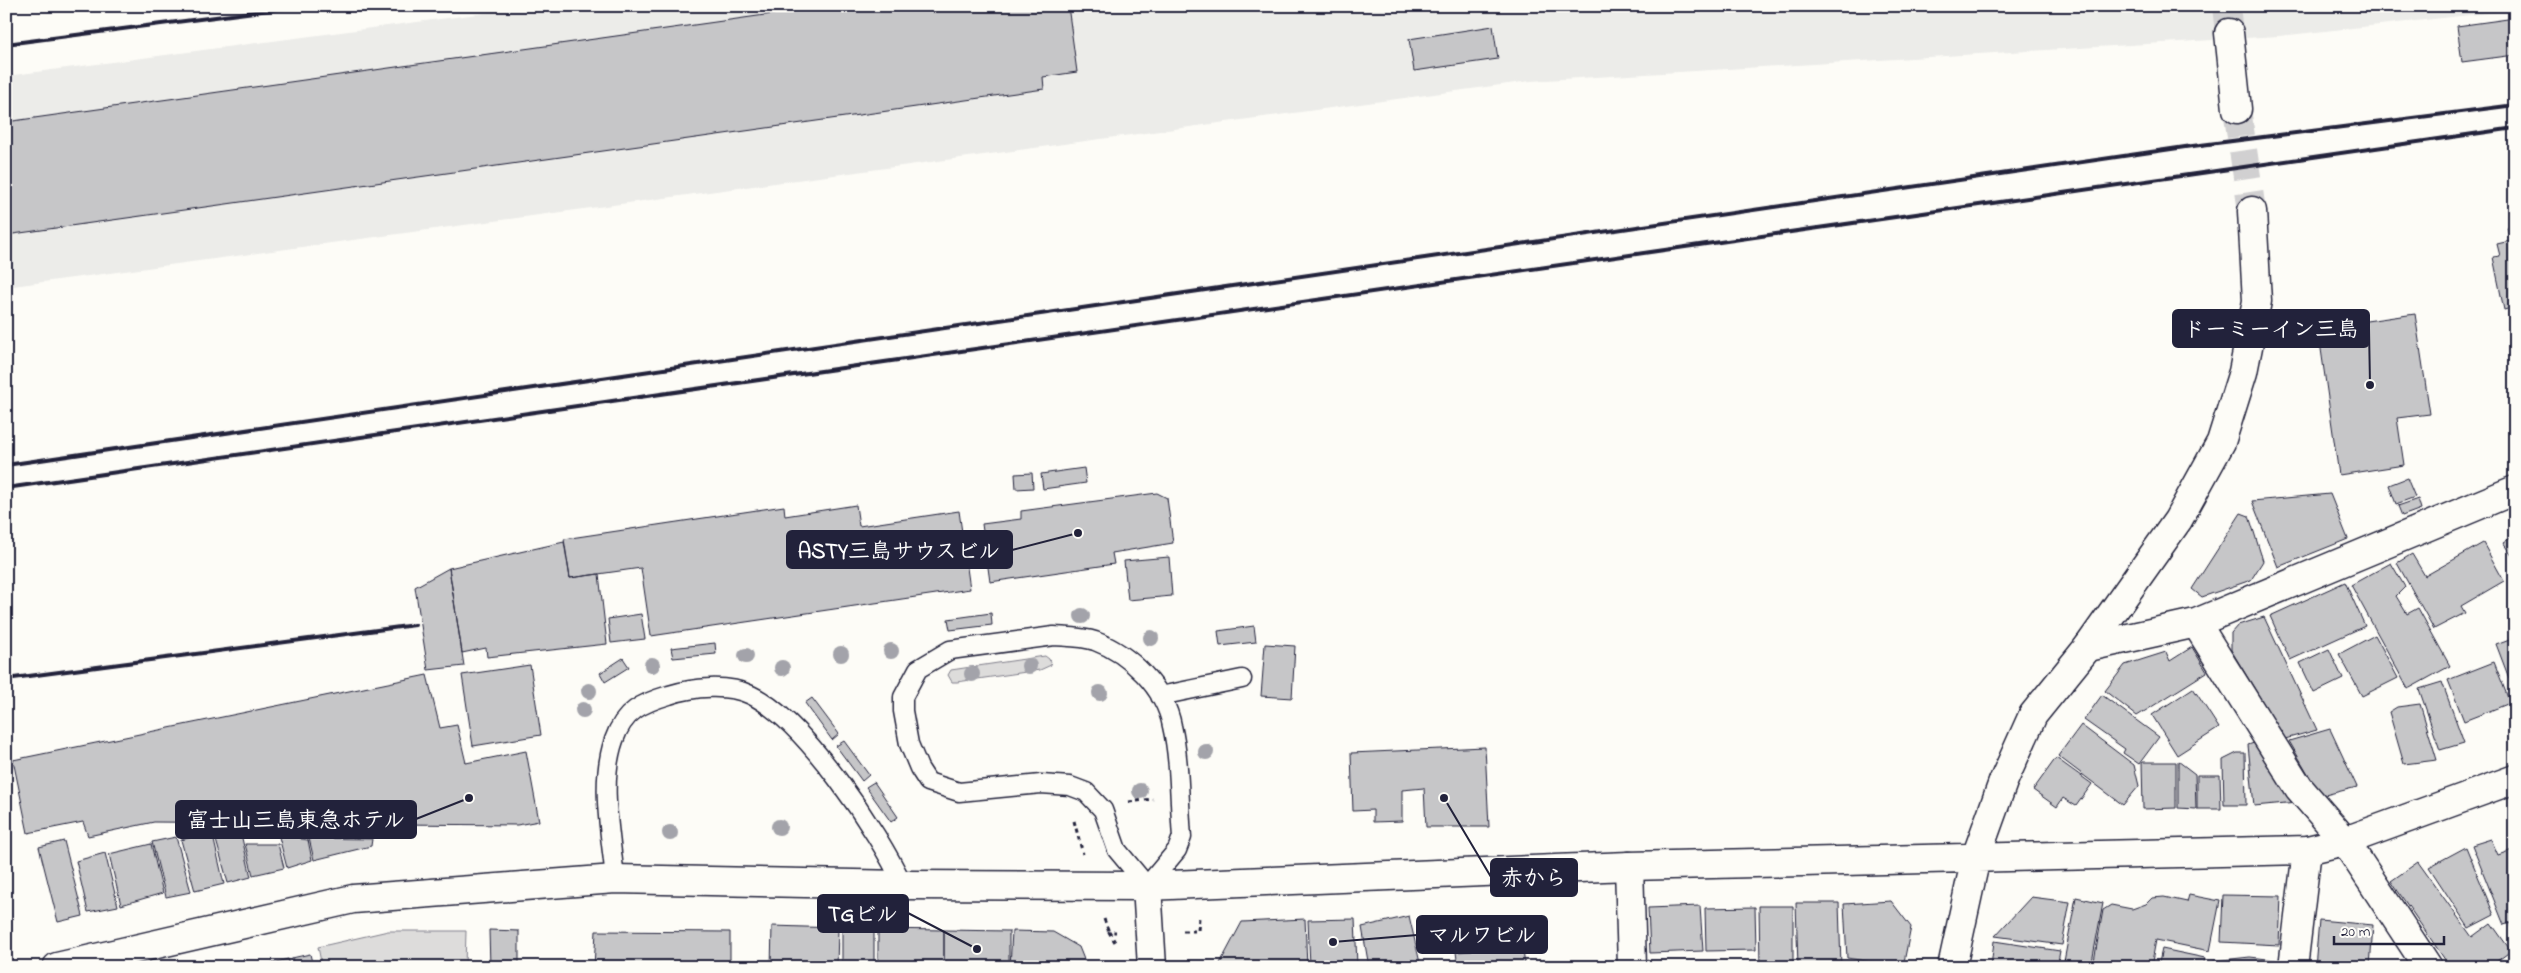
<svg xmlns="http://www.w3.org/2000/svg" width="2521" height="973" viewBox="0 0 2521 973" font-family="'Indie Flower','Klee One',sans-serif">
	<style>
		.built { fill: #ecece9 }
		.green { fill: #dddcdb; stroke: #807f8b }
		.building { fill: #c6c6c8; stroke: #22223b }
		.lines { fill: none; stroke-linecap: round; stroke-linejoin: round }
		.secondary-tunnel { stroke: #d1d0d1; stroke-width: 28; stroke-dasharray: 28 14; stroke-linecap: butt }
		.lane-casing { stroke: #22223b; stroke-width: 21 }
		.street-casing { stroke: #22223b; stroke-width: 31 }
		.secondary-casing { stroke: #22223b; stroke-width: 31 }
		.primary-casing { stroke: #22223b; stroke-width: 31 }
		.path { stroke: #22223b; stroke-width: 3; stroke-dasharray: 4 4; stroke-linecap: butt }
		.lane { stroke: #fdfcf7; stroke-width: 18 }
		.street { stroke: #fdfcf7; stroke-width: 28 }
		.secondary { stroke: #fdfcf7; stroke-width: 28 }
		.primary { stroke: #fdfcf7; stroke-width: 28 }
		.rail { stroke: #22223b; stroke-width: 4 }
		.tree { fill: #a3a3aa }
		.leader { fill: none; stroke: #22223b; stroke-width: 2 }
		.callout-dot { fill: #22223b; stroke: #fdfcf7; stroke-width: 2 }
		.callout { fill: #22223b; stroke: #22223b; stroke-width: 2 }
		.callout-label { font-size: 22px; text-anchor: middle; font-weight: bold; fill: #fff }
	</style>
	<rect width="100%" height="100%" fill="#fdfcf7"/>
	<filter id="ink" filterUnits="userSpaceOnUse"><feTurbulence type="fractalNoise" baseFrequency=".02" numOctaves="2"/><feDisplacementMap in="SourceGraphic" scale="10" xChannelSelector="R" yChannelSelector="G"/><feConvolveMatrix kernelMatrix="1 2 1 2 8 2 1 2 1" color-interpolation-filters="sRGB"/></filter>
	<g filter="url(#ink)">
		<path class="built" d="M538,6H2515V10L2279,36L1530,81L6,287V76Z"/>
		<path class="green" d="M1045,656L1049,659L1051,665L1040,670L957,682H952L948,675L951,670Z
			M388,931H466L465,967H322L318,947Z"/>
		<path class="building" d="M829,6H1068L1077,72L1043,77L1044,89L6,235V122Z
			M2515,18V55L2462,62L2457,26Z
			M1493,26L1498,59L1414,71L1409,39Z
			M2515,225V307L2504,310L2493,257L2500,256L2497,244L2510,241L2507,227Z
			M2415,314L2430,414L2397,418L2404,465L2339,475L2318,328Z
			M1084,468L1086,483L1043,489L1041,474Z
			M1032,473L1033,488L1016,489L1015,474Z
			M2407,478L2415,497L2396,504L2389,485Z
			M1157,493L1167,498L1173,543L1112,553L1114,564L990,582L982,524L1021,519V511Z
			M2330,494L2348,539L2278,567L2252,501Z
			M2418,499L2421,509L2402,516L2398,506Z
			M856,505L859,526L959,511L970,589L651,636L641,568L570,578L564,539L784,506L785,516Z
			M2241,513L2249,516L2263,561L2251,580L2202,597L2192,589Z
			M2515,535V560L2503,543Z
			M564,542L570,578L599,574L607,644L487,657L486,648L462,653L449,568Z
			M2483,543L2504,581L2461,606L2465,613L2434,629L2397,563L2412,554L2425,576Z
			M1169,557L1172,596L1128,600L1124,561Z
			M2391,563L2405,587L2396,596L2407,614L2418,608L2450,666L2408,689L2351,585Z
			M449,568L464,666L428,670L415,587Z
			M2345,582L2365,626L2290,660L2270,616Z
			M991,613L992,625L950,630L948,619Z
			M641,614L645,639L611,643L608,619Z
			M2264,617L2317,730L2285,739L2231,650V633L2238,625Z
			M1254,626L1256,642L1220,646L1218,631Z
			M2375,635L2398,678L2362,696L2339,654Z
			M2515,637V694L2496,644Z
			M715,643L716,654L673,658L671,648Z
			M1265,644L1295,646L1292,698L1261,696Z
			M2192,647L2207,672L2137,716L2105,691L2125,665L2166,652L2170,661Z
			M2329,649L2343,679L2314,693L2300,663Z
			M623,658L629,667L605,682L600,673Z
			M2494,662L2510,703L2464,721L2448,680Z
			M530,665L541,735L473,746L462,675Z
			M427,675L440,728L457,725L466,763L526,751L539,821L517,825L154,822L88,836L83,822L28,833L13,760Z
			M2442,682L2464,743L2440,750L2419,689Z
			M2193,688L2219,728L2177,755L2152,715Z
			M2102,695L2159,737L2139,764L2123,753L2125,749L2084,720Z
			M812,698L839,734L832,740L805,703Z
			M2420,704L2437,760L2404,764L2389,712L2397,707Z
			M2081,725L2134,765L2139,786L2123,805L2058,756Z
			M2330,729L2357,787L2321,796L2289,741Z
			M844,741L869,775L862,781L836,746Z
			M2257,742L2297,802L2254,806L2248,745Z
			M1485,747L1489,827H1426L1424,788L1402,790V821L1373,822V810L1353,811L1351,753Z
			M2237,753H2245L2246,805H2224L2223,760Z
			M2056,758L2092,784L2076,806L2063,798L2057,807L2033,790Z
			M2178,761L2195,774L2196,809L2178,808Z
			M2142,762H2176V808L2143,809Z
			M2197,775H2220L2221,809H2197Z
			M874,782L898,817L891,822L866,787Z
			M212,832L224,884L195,891L181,840Z
			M298,832L301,839L308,840L312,860L287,868L278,833Z
			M241,834L251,877L228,883L216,840Z
			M176,837L191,892L166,897L152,842Z
			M309,838L372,839L371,846L314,860Z
			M2491,839L2498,855L2515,849V929L2512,930L2510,923L2504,925L2472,845Z
			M64,841L83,916L58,922L39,847Z
			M151,844L163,893L121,905L109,854Z
			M245,844H278L284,868L253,875Z
			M2466,847L2494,915L2469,928L2429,867Z
			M105,853L118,906L88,912L76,861Z
			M2418,862L2472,937L2491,923L2511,951L2489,967H2450L2391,881Z
			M2189,895L2220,901L2210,951L2156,940L2151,967H2093L2103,910L2111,905L2132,909L2146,904L2152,898L2164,897L2187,902Z
			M2223,895L2281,896L2279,945L2221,942Z
			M2031,897L2070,902L2062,945L1995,936Z
			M2076,897L2103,903L2091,967H2063Z
			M1891,901L1911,927L1903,967L1847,958L1844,904Z
			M1796,903H1839L1841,967H1798Z
			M1700,906L1703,951L1650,953L1648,908Z
			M1759,906H1793V967H1760Z
			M1755,907L1756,950L1706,951L1705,908Z
			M1409,916L1421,967H1369L1362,927Z
			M1305,919L1307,967H1218L1242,922Z
			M1355,919L1357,965L1310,966L1308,920Z
			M2319,920L2373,925L2370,967H2315Z
			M772,926L838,928L837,967H771Z
			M842,928H874V967H842Z
			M878,929L944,930V967H878Z
			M489,930L519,931V967H490Z
			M944,930L1009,931V967H944Z
			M596,931L730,932V967H594Z
			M1012,931L1053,932L1079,947L1087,967H1010Z
			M1505,941L1513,949H1523L1525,967H1458L1456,952L1472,951L1476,944Z
			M1994,941L2060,951L2057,967H1991Z
			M2162,949L2205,958L2203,967H2158Z
			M310,954L313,967H295L292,958Z
			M2250,957L2276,960L2275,967H2212L2213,961Z
			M288,959L290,967H257Z"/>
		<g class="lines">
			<path class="secondary-tunnel" d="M2226,6L2229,33
				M2237,109L2252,211"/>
			<defs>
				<path id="lane" d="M1054,636C1067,637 1083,637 1095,641C1130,654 1165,688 1172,726C1180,760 1179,801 1182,837L1177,850L1147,886L1117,850L1103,810L1086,792L1070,786L1041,784L959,792L928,782L919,768L909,744L903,711V697L918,669L950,650Z
					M1160,696L1242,679
					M615,879C611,835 599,783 614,740C624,711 642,703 669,695C693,687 728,684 751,695C804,720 878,831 903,885"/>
				<path id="street" d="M2196,623L2299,788L2345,841L2428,967
					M2088,647L2196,623L2515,490
					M1629,866L1632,967
					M2293,967L2307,850"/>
				<path id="secondary" d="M2229,33L2237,109
					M57,967L353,899L615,879L903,885L1147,886L1629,866L2307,850L2345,841L2515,779
					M1952,967L1976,857L2003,782L2033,715L2088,647L2178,520L2221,442L2243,372L2257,301L2252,211"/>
				<path id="primary" d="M1147,886L1152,967"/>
			</defs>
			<use href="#lane" class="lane-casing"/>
			<use href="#street" class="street-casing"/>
			<use href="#secondary" class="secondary-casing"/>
			<use href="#primary" class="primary-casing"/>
			<path class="path" d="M1129,802L1153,799
				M1074,821L1083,854
				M1104,919L1109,932
				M1183,931H1198L1199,917
				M1115,942L1109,932H1116"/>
			<use href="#lane" class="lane"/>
			<use href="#street" class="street"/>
			<use href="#secondary" class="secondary"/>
			<use href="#primary" class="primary"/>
			<path class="rail" d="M6,44L300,6
				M6,465L2185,147L2515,105
				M6,488L2515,128
				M6,679L415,625"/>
		</g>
		<g class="tree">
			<circle cx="1082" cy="616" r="8"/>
			<circle cx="1151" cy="638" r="8"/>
			<circle cx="891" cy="651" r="8"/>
			<circle cx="841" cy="654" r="8"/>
			<circle cx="746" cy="656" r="8"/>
			<circle cx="652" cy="665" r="8"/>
			<circle cx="1029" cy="666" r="8"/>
			<circle cx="782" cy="668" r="8"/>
			<circle cx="972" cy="674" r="8"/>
			<circle cx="589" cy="691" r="8"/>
			<circle cx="1100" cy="693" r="8"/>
			<circle cx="583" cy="710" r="8"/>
			<circle cx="1206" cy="752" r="8"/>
			<circle cx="1140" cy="791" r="8"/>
			<circle cx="779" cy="827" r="8"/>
			<circle cx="670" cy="833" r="8"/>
		</g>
	</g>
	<path class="leader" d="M2370 385L2369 328M1078 533L1012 550M469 798L416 819M1444 798L1491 877M977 949L908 913M1333 942L1417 935"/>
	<g class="callout-dot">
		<circle cx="2370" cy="385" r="5"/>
		<circle cx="1078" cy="533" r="5"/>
		<circle cx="469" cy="798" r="5"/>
		<circle cx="1444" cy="798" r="5"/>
		<circle cx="977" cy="949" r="5"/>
		<circle cx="1333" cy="942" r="5"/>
	</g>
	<g class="callout">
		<rect x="2173" y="310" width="196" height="37" rx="5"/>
		<rect x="787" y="531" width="225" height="37" rx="5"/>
		<rect x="176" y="801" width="240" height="37" rx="5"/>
		<rect x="1491" y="859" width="86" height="37" rx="5"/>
		<rect x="818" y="895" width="90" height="37" rx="5"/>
		<rect x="1417" y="916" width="130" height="37" rx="5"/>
	</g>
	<g class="callout-label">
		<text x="2271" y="336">ドーミーイン三島</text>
		<text x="899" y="558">ASTY三島サウスビル</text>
		<text x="296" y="827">富士山三島東急ホテル</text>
		<text x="1534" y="885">赤から</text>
		<text x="863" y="921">TGビル</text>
		<text x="1482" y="942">マルワビル</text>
	</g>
	<rect width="2521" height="973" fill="none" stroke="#fdfcf7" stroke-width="25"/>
	<rect x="12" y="12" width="2496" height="948" fill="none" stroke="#22223b" stroke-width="2" filter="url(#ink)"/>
	<path d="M2334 936v8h110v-8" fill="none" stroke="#22223b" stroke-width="2.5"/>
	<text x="2341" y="936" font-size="15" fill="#22223b" stroke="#fdfcf7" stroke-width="4" paint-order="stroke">20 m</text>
</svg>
